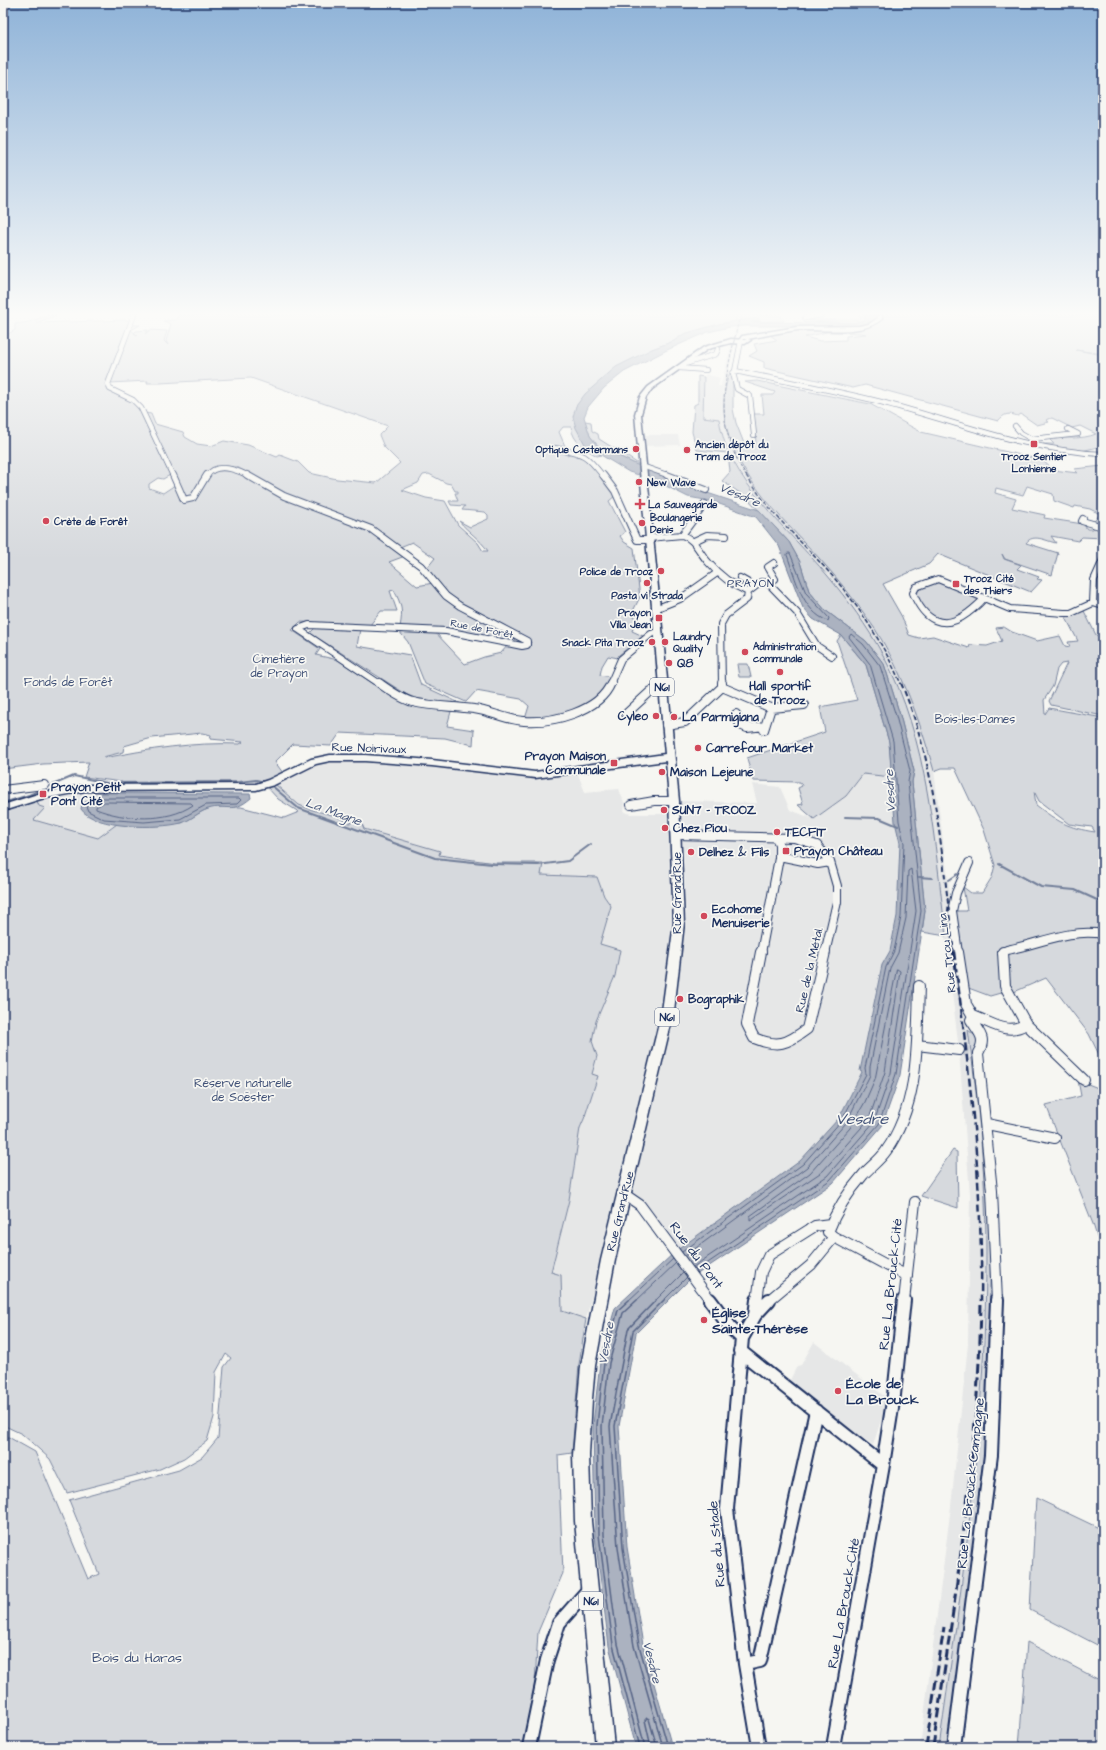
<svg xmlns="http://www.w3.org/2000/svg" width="1106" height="1750" viewBox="0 0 1106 1750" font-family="'Architects Daughter',sans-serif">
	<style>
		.built { fill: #e6e7e7 }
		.green { fill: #d6d9dd; stroke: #78849e; fill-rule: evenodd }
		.water { fill: #abb2c0; stroke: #717e99 }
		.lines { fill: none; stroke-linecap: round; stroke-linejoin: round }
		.shore-far1 { stroke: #556385; stroke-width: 1 }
		.shore { stroke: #556385; stroke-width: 1.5 }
		.stream { stroke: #717e99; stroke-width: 2 }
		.minor-tunnel { stroke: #caced4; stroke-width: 10; stroke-dasharray: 10 5; stroke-linecap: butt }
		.minor-far4-casing { stroke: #1b2f5e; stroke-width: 6 }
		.minor-far3-casing { stroke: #1b2f5e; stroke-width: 8 }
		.minor-far2-casing { stroke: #1b2f5e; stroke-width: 10 }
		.minor-far1-casing { stroke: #1b2f5e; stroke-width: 12 }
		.minor-casing { stroke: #1b2f5e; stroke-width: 16 }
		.major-casing { stroke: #1b2f5e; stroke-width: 3 }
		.minor-far4 { stroke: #f6f6f2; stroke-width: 4.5 }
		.minor-far3 { stroke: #f6f6f2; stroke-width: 6 }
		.minor-far2 { stroke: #f6f6f2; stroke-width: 8 }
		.minor-far1 { stroke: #f6f6f2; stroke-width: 10 }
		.minor { stroke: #f6f6f2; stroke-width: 12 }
		.major { fill: #f6f6f2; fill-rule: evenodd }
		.rail-far4 { stroke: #1b2f5e; stroke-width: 1; stroke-dasharray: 3.5 1.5; stroke-linecap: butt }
		.rail-far3 { stroke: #1b2f5e; stroke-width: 1.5; stroke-dasharray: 4.5 2; stroke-linecap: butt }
		.rail-far2 { stroke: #1b2f5e; stroke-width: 2; stroke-dasharray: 5.5 3; stroke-linecap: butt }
		.rail-far1 { stroke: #1b2f5e; stroke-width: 2.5; stroke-dasharray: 8 3.5; stroke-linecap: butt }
		.rail { stroke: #1b2f5e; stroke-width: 3; stroke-dasharray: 10 4.5; stroke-linecap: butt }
		.poi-dot { fill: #d1495b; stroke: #f6f6f2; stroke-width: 1.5 }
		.labels { text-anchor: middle; stroke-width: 3.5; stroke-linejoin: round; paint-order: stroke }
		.far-poi-label { font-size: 10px; font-weight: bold; fill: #1b2f5e; stroke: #f6f6f2; text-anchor: start }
		.far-street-label { font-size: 10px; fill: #1b2f5e; stroke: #f6f6f2 }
		.far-neighbourhood-label { font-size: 11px; letter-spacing: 1px; fill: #1b2f5e; stroke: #f6f6f2 }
		.shield { fill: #f6f6f2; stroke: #5d6b8a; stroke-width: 1 }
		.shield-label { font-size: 11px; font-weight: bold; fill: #1b2f5e }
		.park-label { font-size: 12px; fill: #405177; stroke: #f6f6f2 }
		.poi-label { font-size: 12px; font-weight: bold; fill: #1b2f5e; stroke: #f6f6f2; text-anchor: start }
		.street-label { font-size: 12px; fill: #1b2f5e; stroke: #f6f6f2 }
		.water-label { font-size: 13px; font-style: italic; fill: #46567b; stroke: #f6f6f2 }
		.near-street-label { font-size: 14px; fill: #1b2f5e; stroke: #f6f6f2 }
		.near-poi-label { font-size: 14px; font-weight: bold; fill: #1b2f5e; stroke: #f6f6f2; text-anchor: start }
		.near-park-label { font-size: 14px; fill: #405177; stroke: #f6f6f2 }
		.near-water-label { font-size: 16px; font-style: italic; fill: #46567b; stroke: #f6f6f2 }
	</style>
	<rect width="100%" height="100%" fill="#f6f6f2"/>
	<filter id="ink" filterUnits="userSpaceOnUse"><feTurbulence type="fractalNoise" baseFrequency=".025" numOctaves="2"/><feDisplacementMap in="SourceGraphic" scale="8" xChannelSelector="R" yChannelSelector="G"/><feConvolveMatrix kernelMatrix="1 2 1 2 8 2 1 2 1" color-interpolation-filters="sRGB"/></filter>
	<g filter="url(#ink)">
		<path class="built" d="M735,327H739L727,379L724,408L727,427L734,449L749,477L764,498L833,573L875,630L903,680L913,704L923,732L934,771L979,1117L984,1173L986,1245L982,1393L977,1455L961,1594L939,1747H920L951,1506L968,1344L970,1194L959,1050L932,828L895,680L883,654L868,631L827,574L764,505L748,485L736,464L721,431L719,419L703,417L705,374L720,378L718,386H721Z
			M641,435H678L680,445L643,446Z
			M333,759L399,761L528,777L577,772L585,792L619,789L625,805L624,812L632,814H670L677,901L663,1000L635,1127L586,1319L562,1311L561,1275L551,1272L569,1200L580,1128L584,1119L598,1076L592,1075L597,1056L592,1041L596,1021L615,976L620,950L599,947L611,906L604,896L597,877L541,875L542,863H495L438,855L439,851L364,829L360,821L349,823L336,816L312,810L299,805L275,784L317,762Z
			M863,774L892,777L895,822L900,843L897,916L890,951L882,965L860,1070L862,1072L839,1118L800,1161L676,1251L630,1188L673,1011L686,922L683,845L679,801L757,803L752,784L780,787L790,810L814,819L846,796Z
			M78,790H105L102,793L82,804L85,814L103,823L117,824L98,838L33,820L44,808L39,806L37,801Z
			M814,1342L888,1399L873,1445L820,1408L789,1382L797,1366L801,1365Z"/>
		<path class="green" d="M49,315H57L36,323L130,320L105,384L108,391L136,404L170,475L163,479L158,478L149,484V488L163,493L175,485L181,502L194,500L210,475L216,471H236L284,497L367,528L405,556L389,562L417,586L433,583L442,595L523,642L519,644L400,627C403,610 402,606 394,590L390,591L397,611H381L370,625L300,622L292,630L320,649L316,655L338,660L396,699L416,704L452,708L447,726L474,730L473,745L445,738L340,733L331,746L293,744L275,762L283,773L260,784L121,785L122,782L84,777L89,762L43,764L3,769V337L15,330V324L29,322ZM202,733L211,735L210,739L243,742L240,744C191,742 151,749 104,758L103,757L123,752L124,746L152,738Z
			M178,315H737L736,321L719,324L684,334L674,341L652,349L576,406L586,446L601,455L597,456C585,449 573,442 571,427H563L559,432L565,446L553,450L567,455L574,452L587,457L615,496L609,501L625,532L620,536L624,542L634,548L640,597L631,615L637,618L632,631L643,636L619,655L618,658L608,656L602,666L600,675L611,677C594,711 560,717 525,719L529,706L521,699L476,691L466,702L425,684L408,642L398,630L434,631L465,664L484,657L501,653L508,645H530L531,642L504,625L451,597L427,568L435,558L412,542L400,547L371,527L284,493L237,467L227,466L214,469L190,499H186L145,413L151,414L155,424L183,432L185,437L197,444L211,446L224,441L248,445L277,457L280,455L298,462L309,473L337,479L376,483L400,463L384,447L379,435L388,426L251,378L160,383H147L148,381L110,383L132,325H140L131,330L137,335L134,333L136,331L148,330L145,334L150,330L167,331L164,341L168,345L166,341L171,324L163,321L176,320ZM429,474L446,483L451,484L455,491H458V493H455L458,501H449L451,505L465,506L462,510L485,512L488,515V519L470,527L459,521C468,532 480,539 488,551H483L478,543L458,525L445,501L426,498L402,490L418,483L423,475Z
			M739,315H780L784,321L751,322L759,319L741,320L742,315Z
			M859,315H865V320L854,323L809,321L808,320H859L861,318Z
			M882,315H1103V354L1076,350L1103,355V446L1076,452L1043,444H1054L1049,439C1065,437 1081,440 1096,434L1080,426L1072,428L1052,418L1046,420L1049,422L1037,425L1021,414L1018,416C1008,413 1005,413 998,421L865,385L853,388L764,368V362L749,356L757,351L754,344L777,340L770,335L809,329L868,327L883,318ZM827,332L861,333L866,334L846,336V340L820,341L805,337Z
			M730,372L733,381V409L736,423L745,446L756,444L754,414H764L762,395H773L775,392L745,382L757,381L870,404L921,432L1042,460L1053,470L1078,473L1074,469L1103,466V493L1101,494L1103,496V526L1092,524L1100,514L1090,509L1075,506L1074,508L1054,501L1053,494L1027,486L1023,495L996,488L995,493L1016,499L1012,508L1045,515L1044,518L1083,524L1087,529H1093L1090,526L1103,528V538L1082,537L1078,541L1051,536L1056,543C1046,541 1033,533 1026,543L1058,553L1052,575L1005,559L1002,554L1004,559L1021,565L1017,569L1039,577L1037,579L1042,580L1031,592L938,554L929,564L883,584L902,617L909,635L919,638L933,636L969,648L970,645L987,646L1002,641L996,628L1004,627L1012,632L1037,641L1060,636L1065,646L1070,647L1068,642L1078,641L1065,616L1083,609L1096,635L1103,638V716L1051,705L1049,701L1067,663L1061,664L1057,669L1053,686L1044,700L1045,714L1049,708L1103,718V1063L1089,1034L1046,978L1014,992L1010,984L1006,955L1042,945L1064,934L1000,949L1004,992L990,996L963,986L951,911H967L963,887L971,893H982L992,877L995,865L984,830L955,768H942L934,771C920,721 903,673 875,629C858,604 839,580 819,558C775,510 702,446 730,372ZM1034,791L1039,801L1069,824L1092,827L1095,832C1068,828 1058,822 1036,805Z
			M698,376L704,377L703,417L719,419C727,479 790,531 827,575C848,600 867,626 883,655C929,740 934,842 946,936L922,932L925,911L912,782L914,771L900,715L884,664L866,641L825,610L809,591L800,562L789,542L746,497L722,481L730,472L728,453L697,450L692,432L694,405L698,403Z
			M585,421L591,422L592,431L598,434L599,439L637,463V465L598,446L590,436Z
			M938,581L980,599C966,611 952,629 932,617C926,613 921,602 917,597C916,586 930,584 938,581Z
			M315,628L360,629L357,646L410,655L421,685L464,705L412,698L310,633Z
			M841,635L866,665L889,742L892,777L863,774L846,796L814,819L798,805L803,804L798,788L802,786L800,782L753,781L747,758L825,732L820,707L857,700L837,641Z
			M737,664H748L751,677H739Z
			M275,784L299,805L312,810L336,816L349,823L361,821L364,829L440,851L439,855L495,863H543L541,875L597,877L604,896L611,906L600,944L620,950L615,976L596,1021L592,1041L597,1056L592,1074L598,1076L584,1119L580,1128L569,1200L551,1272L561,1275L562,1311L586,1319L579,1364L572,1453L558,1455L563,1573L538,1632L534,1700L526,1747H3V1434L35,1452L88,1579L99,1574L69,1500L179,1470L202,1457L218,1438L224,1367L231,1358L226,1354L216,1372L214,1417L207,1441L184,1458L160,1469L67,1493L50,1459L22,1434L3,1425V811L37,801L39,806L45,808L34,820L98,838L117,824L143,826L182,823L203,811L213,807H241L284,818L299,812L278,799L267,787Z
			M968,1030L978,1038L991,1246L986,1453L949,1747H939C963,1580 987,1415 986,1246C986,1173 978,1101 968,1030Z
			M1078,1080L1103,1090V1256L1093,1224L1046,1105L1081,1096Z
			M953,1150L957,1152L958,1208L921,1196Z
			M1036,1498L1103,1530V1648L1030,1610Z
			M1027,1642L1103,1682V1747H1019Z"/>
		<path class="water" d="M865,315H877V318L870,323L857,326H744L730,327L708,332L667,350L624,372L604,388L588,407L584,417L590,436L598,446L637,465L686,486L759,510L789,542L800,562L809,591L825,610L866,641L884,664L900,715L914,771L912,782L925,911L900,1075L882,1126L833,1183L690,1279L636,1333L619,1426L627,1547L643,1645L672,1747H636L609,1646L595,1536L593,1425L600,1362L615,1308L676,1251L800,1161L839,1118L862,1072L860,1071L882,965L890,951L897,916L900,843L895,822L889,742L866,665L841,635L813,619L803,608L779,546L756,517L711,501L688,497L652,479L629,472L586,446L576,428L573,417L576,406L585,394L616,367L652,349L674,341L684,334L719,324L758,318L760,320L751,322L854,323L865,320Z
			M102,793L250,794L251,798C231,815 227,803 208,809C198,812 190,821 181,823C159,829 94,829 81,809L82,804Z"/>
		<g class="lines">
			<path class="shore-far1" d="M788,553H790L806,593L829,618L828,621C802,611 796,579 787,555Z
				M103,798H239L241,800L237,804L206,805L180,819L144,822L104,819L88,811L86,806Z
				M105,802L191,803L193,805C167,823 124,820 96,809V807Z
				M897,969L900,971L885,1072L869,1119L823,1171L750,1220V1216L810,1173L850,1128L865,1102L875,1079Z
				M682,1252L803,1164L842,1120L866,1074L865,1068L886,967L894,951L901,917L904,843L899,821L893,741L870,664L849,637L851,634L863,644L880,666L896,716L910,771L908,782L921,911L896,1074L879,1124L830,1180L696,1271
				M685,1256L807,1167L846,1123L870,1075V1067L890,968L898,953L906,918L908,871L911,869L916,911L891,1073L874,1122L827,1176L693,1267
				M628,1301L673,1259
				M636,1301L676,1263
				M655,1301L683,1273
				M663,1301L686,1278"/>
			<path class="shore" d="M629,1300L618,1310L604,1363L597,1425L599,1535L613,1645L640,1747
				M637,1300L623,1313L609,1363L602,1426L604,1535L618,1644L645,1747
				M656,1300L628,1329L610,1426L618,1548L634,1646L663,1747
				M664,1300L633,1331L615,1426L623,1548L639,1645L668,1747
				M651,1747L645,1720L647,1718L649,1719L657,1747"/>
			<path class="stream" d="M271,785L298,808L435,858L492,864L538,865L568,861L591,844
				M3,803L29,795L74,776L107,783L239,782L256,780L265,782
				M845,817L879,818L898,826
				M999,864L1041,887L1075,890L1097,900H1103
				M919,877L932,878
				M949,880L958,874"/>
			<path class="minor-tunnel" d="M959,1050L972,1052"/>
			<defs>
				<path id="minor-far4" d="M134,315L108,384L110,389L133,400L141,408L173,476
					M805,318L821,315
					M741,341L735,371L733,373L737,389L750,396L754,435
					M685,364L716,354L718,349
					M679,368L706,370
					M735,371C784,381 833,390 881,402C954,421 1027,451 1103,454
					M1015,426L1021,433L1035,441
					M1032,439L1078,434L1068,429
					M555,448C584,454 585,453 603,476
					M642,466L670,476
					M207,476C216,462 237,470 249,476"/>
				<path id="minor-far3" d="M173,475L184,500L193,498L207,475
					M247,475L284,496L371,529L421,566L446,596L460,606L527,641V645L522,646L446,631L309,625L298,629L380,684
					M603,475L615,491L637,540H649
					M667,475L706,490
					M1083,519L1082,521L1103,527
					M682,535C695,539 699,552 708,562C719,575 732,585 748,592
					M649,538L682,535L705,504
					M694,541L707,535L726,536
					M740,578L754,586
					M938,579L984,598C980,604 974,608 968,613C943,632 924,620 913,593L916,587Z
					M768,583L797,613L817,646L832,656
					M768,583L775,579L768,567L774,563
					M748,592L761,582L768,583
					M984,598L1010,609L1064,613H1071L1093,603L1103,606
					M1093,603L1094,580L1103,560
					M655,609L680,599L717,573
					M610,684L621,659L651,634L657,632
					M722,684L721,624L726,615L747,599L748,592"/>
				<path id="minor-far2" d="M379,683C389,690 401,699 413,702C433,707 454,706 474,709C490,711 507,720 524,721C552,723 599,712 611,683
					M722,687L771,708L804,705
					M626,714L651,691L662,688
					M736,714L740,725L747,728L765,726
					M666,725L685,722L722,687V683
					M764,730L771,708
					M3,790L44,785
					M631,805L654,801H674
					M676,835L794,838L817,845L830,862L837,886V902L825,953
					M779,856L818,864L830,862
					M761,953L779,858V844L776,838
					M958,953L952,911L956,893L969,863
					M1002,953L1007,950C1039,944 1070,928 1103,934"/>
				<path id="minor-far1" d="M761,952L747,1024L754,1038C778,1048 787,1044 807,1029L825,952
					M958,952L966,1004L973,1016
					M1003,952L1005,986L1026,1024L1084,1080
					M973,1016C991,1022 1007,1036 1026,1024
					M973,1016L971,1020C979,1033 987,1038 978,1053L992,1191L997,1301
					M917,1045L959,1050
					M987,1124L1055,1138
					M624,1194L640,1205L711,1301
					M907,1276L834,1237L828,1232C836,1211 848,1192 863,1175C870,1167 880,1160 886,1151C920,1103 917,1041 919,986
					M757,1301L761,1272L769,1255L815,1226L830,1224
					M768,1301L811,1265L834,1237
					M904,1301L915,1202"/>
				<path id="minor" d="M710,1300L731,1328L742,1338
					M755,1315L757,1300
					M740,1351L883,1465
					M745,1664L760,1661L816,1411
					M529,1747L547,1660L559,1623L589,1589
					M759,1747L745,1664L727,1509L742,1338L755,1315L769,1300
					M833,1747L883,1465L894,1395L904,1300
					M954,1747L991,1455L997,1300"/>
				<path id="major" d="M878,315H882V319C864,336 822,329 798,330C781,332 765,336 748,339L751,340L745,344L731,343L708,349L652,389L646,397L641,414L679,801L684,923L674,1011L615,1260L595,1366L592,1399L589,1455L591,1521L614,1747H596L575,1521L573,1455L581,1366L601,1260L662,1011L674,923L669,801L666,761L535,778L432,766L365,761H330L316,764L274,785L256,790L85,791L41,799L3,811V805L41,793L85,785L256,784L268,780L311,759L330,755H365L432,760L535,772L665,754L635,414L640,397L648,387L704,347L731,339L744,340L747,339H740L742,336L797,327L859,326L869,324L878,318Z"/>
			</defs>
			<use href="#minor-far4" class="minor-far4-casing"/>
			<use href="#minor-far3" class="minor-far3-casing"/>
			<use href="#minor-far2" class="minor-far2-casing"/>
			<use href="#minor-far1" class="minor-far1-casing"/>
			<use href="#minor" class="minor-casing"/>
			<use href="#major" class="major-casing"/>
			<use href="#minor-far4" class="minor-far4"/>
			<use href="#minor-far3" class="minor-far3"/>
			<use href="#minor-far2" class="minor-far2"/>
			<use href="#minor-far1" class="minor-far1"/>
			<use href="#minor" class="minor"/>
			<use href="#major" class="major"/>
			<path class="rail-far4" d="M740,315C726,379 710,416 746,476"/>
			<path class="rail-far3" d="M746,475C768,511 799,539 827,570C858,604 883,643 901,684"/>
			<path class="rail-far2" d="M901,683C938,769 942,862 954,953"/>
			<path class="rail-far1" d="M954,952C969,1069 983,1184 981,1301"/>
			<path class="rail" d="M926,1747L944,1627
				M933,1747C955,1599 979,1450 981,1300"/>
		</g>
	</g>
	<linearGradient id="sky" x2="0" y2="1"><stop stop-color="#8fb3d8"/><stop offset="0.56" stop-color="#fbfbf9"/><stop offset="1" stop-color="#fbfbf9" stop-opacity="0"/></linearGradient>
	<rect width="1106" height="560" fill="url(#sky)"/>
	<g class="poi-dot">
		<rect x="1030" y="440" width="8" height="8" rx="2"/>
		<circle cx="636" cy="449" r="4"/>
		<circle cx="687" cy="450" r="4"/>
		<circle cx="639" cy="482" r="4"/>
		<path d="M638 498h4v4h4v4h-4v4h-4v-4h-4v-4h4z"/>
		<circle cx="46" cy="521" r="4"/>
		<circle cx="642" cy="523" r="4"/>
		<circle cx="661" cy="571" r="4"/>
		<circle cx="647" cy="583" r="4"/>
		<rect x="952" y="580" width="8" height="8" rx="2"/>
		<rect x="655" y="614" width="8" height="8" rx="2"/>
		<circle cx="652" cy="642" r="4"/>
		<circle cx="665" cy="642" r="4"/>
		<circle cx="745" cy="652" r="4"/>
		<circle cx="669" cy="663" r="4"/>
		<circle cx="780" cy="672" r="4"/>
		<circle cx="656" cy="716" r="4"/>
		<circle cx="674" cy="717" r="4"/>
		<circle cx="698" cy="748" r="4"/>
		<rect x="610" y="759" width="8" height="8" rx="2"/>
		<circle cx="662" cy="772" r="4"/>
		<rect x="39" y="790" width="8" height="8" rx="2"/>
		<circle cx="664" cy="810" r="4"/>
		<circle cx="665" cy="828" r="4"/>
		<circle cx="777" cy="832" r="4"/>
		<rect x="782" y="847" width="8" height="8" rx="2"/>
		<circle cx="691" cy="852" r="4"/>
		<circle cx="704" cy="916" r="4"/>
		<circle cx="680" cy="999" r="4"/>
		<circle cx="704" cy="1320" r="4"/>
		<circle cx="838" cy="1391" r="4"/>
	</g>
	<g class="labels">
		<g class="far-poi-label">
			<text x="695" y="448">Ancien dépôt du<tspan x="695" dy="12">Tram de Trooz</tspan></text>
			<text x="628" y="453" text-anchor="end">Optique Castermans</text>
			<text x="1034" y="460" text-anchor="middle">Trooz Sentier<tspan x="1034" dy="12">Lonhienne</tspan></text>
			<text x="647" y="486">New Wave</text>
			<text x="648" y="508">La Sauvegarde</text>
			<text x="650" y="521">Boulangerie<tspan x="650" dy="12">Denis</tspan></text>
			<text x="54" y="525">Crète de Forêt</text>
			<text x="653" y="575" text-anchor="end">Police de Trooz</text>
			<text x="964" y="582">Trooz Cité<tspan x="964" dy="12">des Thiers</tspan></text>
			<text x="647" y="599" text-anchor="middle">Pasta vi Strada</text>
			<text x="651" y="616" text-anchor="end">Prayon<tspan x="651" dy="12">Villa Jean</tspan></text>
			<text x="673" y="640">Laundry<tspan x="673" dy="12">Quality</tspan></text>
			<text x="644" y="646" text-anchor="end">Snack Pita Trooz</text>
			<text x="753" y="650">Administration<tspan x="753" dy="12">communale</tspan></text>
		</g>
		<g class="far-street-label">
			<text transform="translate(482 628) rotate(11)" y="4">Rue de Forêt</text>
		</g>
		<g class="far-neighbourhood-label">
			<text x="751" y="587">PRAYON</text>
		</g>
		<g class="shield">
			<rect x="650" y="678" width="24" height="18" rx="3"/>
			<rect x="655" y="1008" width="24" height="18" rx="3"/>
			<rect x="579" y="1592" width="24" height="18" rx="3"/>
		</g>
		<g class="shield-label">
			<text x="662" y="691">N61</text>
			<text x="667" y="1021">N61</text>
			<text x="591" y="1605">N61</text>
		</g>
		<g class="park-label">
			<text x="279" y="663">Cimetière<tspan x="279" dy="14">de Prayon</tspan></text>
			<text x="68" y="686">Fonds de Forêt</text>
			<text x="975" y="723">Bois-les-Dames</text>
			<text x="243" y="1087">Réserve naturelle<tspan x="243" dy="14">de Soëster</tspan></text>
		</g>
		<g class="poi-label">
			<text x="677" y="667">Q8</text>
			<text x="780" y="690" text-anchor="middle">Hall sportif<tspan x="780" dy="14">de Trooz</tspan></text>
			<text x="648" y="720" text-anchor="end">Cyleo</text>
			<text x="682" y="721">La Parmigiana</text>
			<text x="706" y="752">Carrefour Market</text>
			<text x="606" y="760" text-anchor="end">Prayon Maison<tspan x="606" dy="14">Communale</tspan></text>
			<text x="670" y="776">Maison Lejeune</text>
			<text x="51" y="791">Prayon Petit<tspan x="51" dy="14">Pont Cité</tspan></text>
			<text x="672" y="814">SUN7 - TROOZ</text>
			<text x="673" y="832">Chez Piou</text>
			<text x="785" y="836">TECFIT</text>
			<text x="794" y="855">Prayon Château</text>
			<text x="699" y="856">Delhez &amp; Fils</text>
			<text x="712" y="913">Ecohome<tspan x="712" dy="14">Menuiserie</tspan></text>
			<text x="688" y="1003">Bographik</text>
		</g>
		<g class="street-label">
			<text transform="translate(369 748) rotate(2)" y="4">Rue Noirivaux</text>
			<text transform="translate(677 893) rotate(-90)" y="4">Rue Grand'Rue</text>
			<text transform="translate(947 953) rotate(-97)" y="4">Rue Trou Lina</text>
			<text transform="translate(809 970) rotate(-77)" y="4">Rue de la Métal.</text>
			<text transform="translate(620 1211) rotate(-76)" y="4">Rue Grand'Rue</text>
		</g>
		<g class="water-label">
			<text transform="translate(740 494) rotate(23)" y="5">Vesdre</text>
			<text transform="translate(889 791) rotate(-93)" y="5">Vesdre</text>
			<text transform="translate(334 811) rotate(20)" y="5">La Magne</text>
			<text transform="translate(605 1343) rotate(-80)" y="5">Vesdre</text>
			<text transform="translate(653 1662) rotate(76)" y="5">Vesdre</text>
		</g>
		<g class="near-street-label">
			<text transform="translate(697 1255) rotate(53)" y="5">Rue du Pont</text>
			<text transform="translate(890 1284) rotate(-84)" y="5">Rue La Brouck-Cité</text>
			<text transform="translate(970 1483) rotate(-84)" y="5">Rue La Brouck-Campagne</text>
			<text transform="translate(716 1544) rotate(-95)" y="5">Rue du Stade</text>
			<text transform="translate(843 1603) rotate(-80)" y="5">Rue La Brouck-Cité</text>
		</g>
		<g class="near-poi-label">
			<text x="712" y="1317">Église<tspan x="712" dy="16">Sainte-Thérèse</tspan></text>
			<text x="846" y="1388">École de<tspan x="846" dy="16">La Brouck</tspan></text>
		</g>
		<g class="near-park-label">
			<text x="137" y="1662">Bois du Haras</text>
		</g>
		<g class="near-water-label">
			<text x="862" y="1124">Vesdre</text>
		</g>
	</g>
	<rect width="1106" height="1750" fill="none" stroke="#f6f6f2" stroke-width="16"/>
	<rect x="8" y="8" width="1090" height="1734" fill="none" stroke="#1b2f5e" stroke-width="1.5" filter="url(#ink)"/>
</svg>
